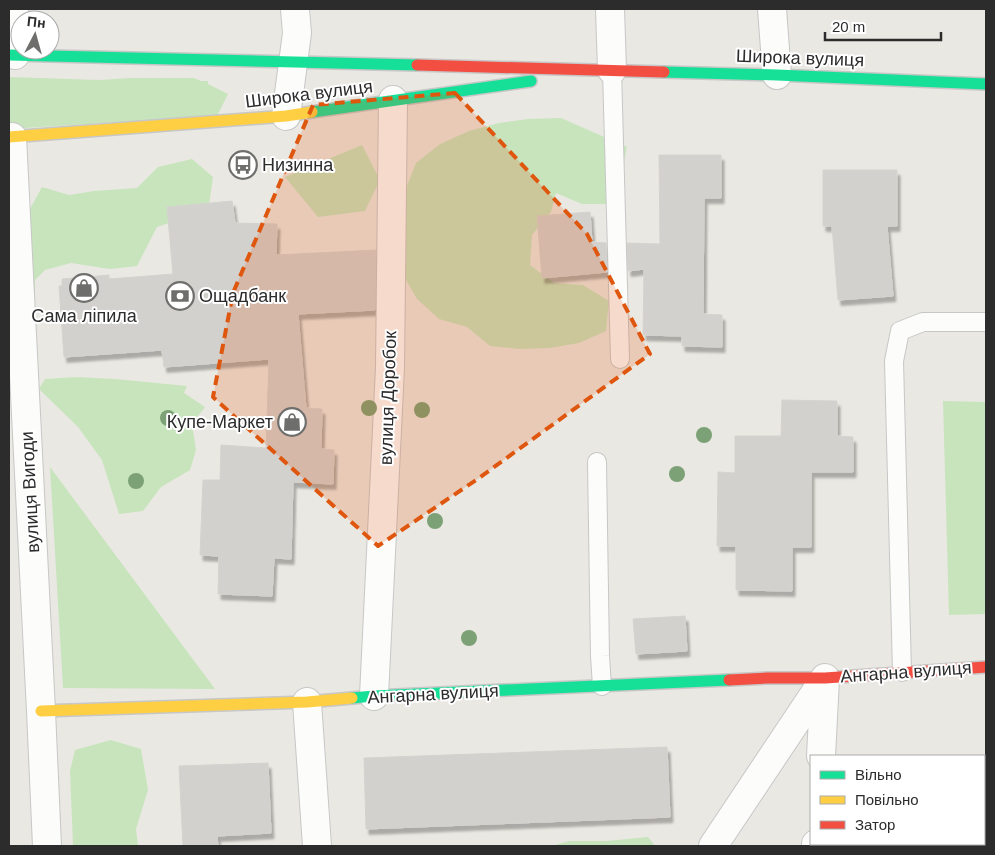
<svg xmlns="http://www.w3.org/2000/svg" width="995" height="855" viewBox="0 0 995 855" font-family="Helvetica,sans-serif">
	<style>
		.green { fill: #c7e4bd }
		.building { fill: #d3d1cd; stroke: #d5d3ce; filter: url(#shadow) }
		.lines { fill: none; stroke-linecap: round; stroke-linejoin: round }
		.lane-casing { stroke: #c7c7c7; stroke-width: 20 }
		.street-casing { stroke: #c7c7c7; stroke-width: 30 }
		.fast-casing { stroke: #c7c7c7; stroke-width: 14 }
		.slow-casing { stroke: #c7c7c7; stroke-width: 14 }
		.jam-casing { stroke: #c7c7c7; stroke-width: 14 }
		.lane { stroke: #fcfcfb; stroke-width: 18 }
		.street { stroke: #fcfcfb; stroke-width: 28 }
		.fast { stroke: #16e098; stroke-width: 11 }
		.slow { stroke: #ffcf43; stroke-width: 11 }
		.jam { stroke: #f24e42; stroke-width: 11 }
		.tree { fill: #7ca176 }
		.marked { fill: #df570e; fill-opacity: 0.2; stroke: #df570e; stroke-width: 4; stroke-dasharray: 10 6; stroke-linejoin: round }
		.labels { text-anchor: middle; stroke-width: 4; stroke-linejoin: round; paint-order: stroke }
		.street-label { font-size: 18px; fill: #2c2c2c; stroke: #fff }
		.poi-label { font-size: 18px; fill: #2c2c2c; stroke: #fff; text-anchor: start }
	</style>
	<defs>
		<filter id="shadow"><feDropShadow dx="3" dy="5.5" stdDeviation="1" flood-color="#0004"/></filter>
	</defs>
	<rect width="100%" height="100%" fill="#eae8e2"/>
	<path class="green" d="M9,77L99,80L131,78H194L201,81H208V84L228,94L217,116L9,129Z
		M561,118L627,147L621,176L611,204H582L556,193L551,212L532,235L530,265L554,283L583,285L609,301L606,331L579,343L550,348L519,349L490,346L467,327L439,319L417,299L402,273L405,191L416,163L440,144L469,131L499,123L528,119Z
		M362,145L380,180L365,211L318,217L285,177Z
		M192,159L213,177L209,205L190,216L157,227L137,266L110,269L71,263L45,270L35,280V312L22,359L9,360V250L30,239V209L42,187L69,195L94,191L137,188L158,167Z
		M77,377L115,379L187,386L184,393L205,407L192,424L196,450L190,470L161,487L143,511L119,514L102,460L78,427L39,389L45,379Z
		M943,401L986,402V614L949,615Z
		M50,467L215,689L63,688Z
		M111,740L141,749L148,790L136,829L138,846H73L70,771L75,750Z
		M648,837L655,846H552L569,841H607Z"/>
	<path class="building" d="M659,155H721V198H704L703,314L722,315V347L682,346V336L643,335L644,269L628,271L627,243L660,244Z
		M823,170H897V226H887L893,296L838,300L832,226H823Z
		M232,201L235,223L277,224L276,255L376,250L375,310L298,314L306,408L322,409L321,449L334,450L333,484L293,482L291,559L274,558L272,596L218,594L219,556L200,555L203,480H220L221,445L266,448L269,359L164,367L162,350L64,357L59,286H62V279L109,275V279L173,274L167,207Z
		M590,212L592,242L606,243L607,272L542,278L537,216Z
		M782,400L837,401V436L853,437V472H811V547H792V591L736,590V546H717L718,472L735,473V436H781Z
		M685,616L687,651L636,654L633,619Z
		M667,747L670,817L366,829L364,758Z
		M268,763L271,833L217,836L218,846H183L179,766Z"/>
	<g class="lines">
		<defs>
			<path id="lane" d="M612,70L620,359
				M597,462L600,656L602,686
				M902,672L894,361L900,331L923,322H986"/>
			<path id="street" d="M14,9L15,55
				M610,9L612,70
				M772,9L777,75
				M286,116L297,33L295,9
				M12,137L41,711L47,846
				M374,696L390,368L393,100
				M307,702L317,846
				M821,756L825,679
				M713,846L825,678
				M816,846V844"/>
			<path id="fast" d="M9,55L417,65
				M664,72L777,75L986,84
				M312,112L531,81
				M352,698L374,696L729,680"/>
			<path id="slow" d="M9,137L286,116L312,112
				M41,711L307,702L352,698"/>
			<path id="jam" d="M417,65L664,72
				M729,680L767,678H825L986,667"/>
		</defs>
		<use href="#lane" class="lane-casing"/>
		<use href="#street" class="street-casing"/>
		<use href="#fast" class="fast-casing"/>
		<use href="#slow" class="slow-casing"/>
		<use href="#jam" class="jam-casing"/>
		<use href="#lane" class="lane"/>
		<use href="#street" class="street"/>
		<use href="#fast" class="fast"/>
		<use href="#slow" class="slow"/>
		<use href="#jam" class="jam"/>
	</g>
	<g class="tree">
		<circle cx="369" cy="408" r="8"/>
		<circle cx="422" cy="410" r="8"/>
		<circle cx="168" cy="418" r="8"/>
		<circle cx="704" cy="435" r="8"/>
		<circle cx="677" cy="474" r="8"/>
		<circle cx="136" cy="481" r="8"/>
		<circle cx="435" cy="521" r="8"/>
		<circle cx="469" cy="638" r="8"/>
	</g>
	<path class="marked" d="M455,93L587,234L650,354L479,478L378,546L213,397L233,293L313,105Z"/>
	<defs>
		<symbol id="bus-ring" viewBox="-11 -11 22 22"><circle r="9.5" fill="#fff" stroke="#6e6e6c" stroke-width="1.5"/><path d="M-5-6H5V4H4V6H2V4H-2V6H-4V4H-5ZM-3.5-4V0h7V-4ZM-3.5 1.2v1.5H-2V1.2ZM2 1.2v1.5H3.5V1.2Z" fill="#6e6e6c"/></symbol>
		<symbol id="shop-ring" viewBox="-11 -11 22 22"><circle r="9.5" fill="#fff" stroke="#6e6e6c" stroke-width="1.5"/><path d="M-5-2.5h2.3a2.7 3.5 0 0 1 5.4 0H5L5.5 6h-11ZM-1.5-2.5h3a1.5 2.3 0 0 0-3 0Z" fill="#6e6e6c"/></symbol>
		<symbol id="bank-ring" viewBox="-11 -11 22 22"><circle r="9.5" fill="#fff" stroke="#6e6e6c" stroke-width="1.5"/><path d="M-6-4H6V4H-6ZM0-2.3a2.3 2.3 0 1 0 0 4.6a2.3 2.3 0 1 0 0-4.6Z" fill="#6e6e6c"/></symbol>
	</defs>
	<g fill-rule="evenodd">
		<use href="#bus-ring" x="227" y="149" width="32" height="32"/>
		<use href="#shop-ring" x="68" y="272" width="32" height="32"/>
		<use href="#bank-ring" x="164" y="280" width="32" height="32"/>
		<use href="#shop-ring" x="276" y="406" width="32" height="32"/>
	</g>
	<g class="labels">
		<g class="street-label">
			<text transform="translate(800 58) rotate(2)" y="6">Широка вулиця</text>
			<text transform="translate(309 94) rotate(-7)" y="6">Широка вулиця</text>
			<text transform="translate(388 398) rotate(-88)" y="6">вулиця Доробок</text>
			<text transform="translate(30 492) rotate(-93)" y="6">вулиця Вигоди</text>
			<text transform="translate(906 672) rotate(-4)" y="6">Ангарна вулиця</text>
			<text transform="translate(433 694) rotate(-3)" y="6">Ангарна вулиця</text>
		</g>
		<g class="poi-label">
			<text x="262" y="171">Низинна</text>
			<text x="199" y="302">Ощадбанк</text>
			<text x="84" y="322" text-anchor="middle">Сама ліпила</text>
			<text x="273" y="428" text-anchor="end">Купе-Маркет</text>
		</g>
	</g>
	<rect width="995" height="855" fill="none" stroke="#2c2c2c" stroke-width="20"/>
	<rect x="810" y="755" width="175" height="90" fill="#ffffff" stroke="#ababab"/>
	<rect x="820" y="771" width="25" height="8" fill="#16e098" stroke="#ababab"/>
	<text x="855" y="780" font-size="15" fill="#2c2c2c">Вільно</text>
	<rect x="820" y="796" width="25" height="8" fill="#ffcf43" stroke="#ababab"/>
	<text x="855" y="805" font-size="15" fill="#2c2c2c">Повільно</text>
	<rect x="820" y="821" width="25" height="8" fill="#f24e42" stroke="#ababab"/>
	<text x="855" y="830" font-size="15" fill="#2c2c2c">Затор</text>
	<g transform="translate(35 35) rotate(6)"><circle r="24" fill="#ffffff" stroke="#ababab"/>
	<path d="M0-4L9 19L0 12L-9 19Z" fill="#6e6e6c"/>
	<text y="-8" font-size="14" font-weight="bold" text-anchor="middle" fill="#2c2c2c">Пн</text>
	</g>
	<path d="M825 32v8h116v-8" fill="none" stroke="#2c2c2c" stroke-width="2.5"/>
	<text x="832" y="32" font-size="15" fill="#2c2c2c" stroke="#ffffff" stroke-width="4" paint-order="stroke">20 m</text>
</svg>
